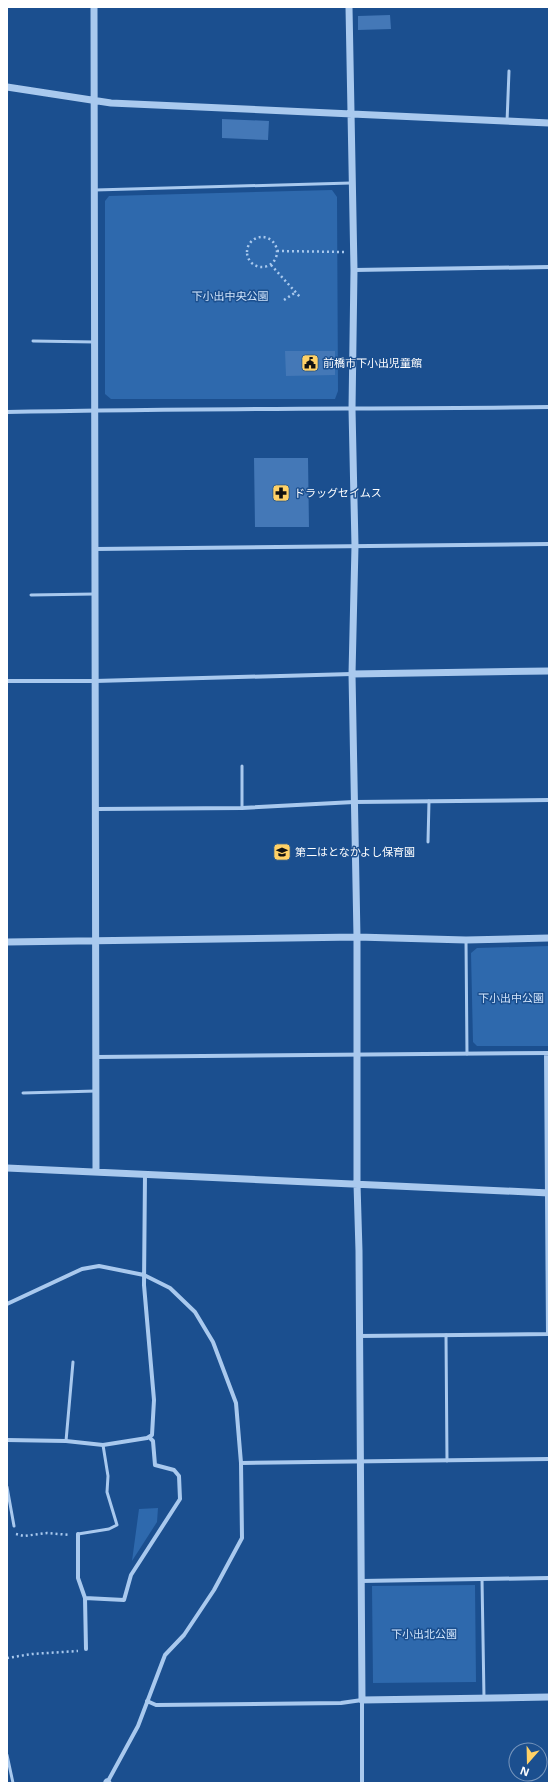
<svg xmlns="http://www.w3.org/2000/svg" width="556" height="1790" viewBox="0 0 556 1790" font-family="'Open Sans','Noto Sans JP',sans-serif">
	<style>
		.green { fill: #2e69ad }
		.building { fill: #4478b7 }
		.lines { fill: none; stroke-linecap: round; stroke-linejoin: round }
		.path { stroke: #a9c9ee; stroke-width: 2.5; stroke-dasharray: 2 3; stroke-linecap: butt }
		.service { stroke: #a9c9ee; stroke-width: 3 }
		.minor { stroke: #a9c9ee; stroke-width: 4 }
		.tertiary { stroke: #a9c9ee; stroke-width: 7 }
		.labels { text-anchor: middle; stroke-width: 3; stroke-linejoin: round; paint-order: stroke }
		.park-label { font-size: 11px; fill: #cfe3fa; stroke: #1b4f8f }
		.poi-label { font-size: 11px; fill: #fff; stroke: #1b4f8f; text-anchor: start }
	</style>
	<rect width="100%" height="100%" fill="#1b4f8f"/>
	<path class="green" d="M332,190L337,197L338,391L335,399H111L105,394V201L109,196Z
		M549,946V1046H477L473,1042L471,953L477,948Z
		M158,1508L157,1522L132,1561L139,1509Z
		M475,1585L476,1682L373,1683L372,1586Z"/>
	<path class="building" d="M390,15L391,29L358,30V16Z
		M222,119L269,121L268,140L222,138Z
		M285,351H335V375L286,376Z
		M254,458H308L309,527H255Z"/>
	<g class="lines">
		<path class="path" d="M247 252a15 15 0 1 1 30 0a15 15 0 1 1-30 0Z
			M277,251L345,252
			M271,265L300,297
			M284,300L296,292
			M16,1534L24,1536L47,1533L70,1535
			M7,1658L32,1654L78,1651"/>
		<path class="service" d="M507,122L509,71
			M95,190L351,183
			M33,341L95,342
			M31,595L95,594
			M242,766V808
			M428,842L429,801
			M466,940L467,1054
			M23,1093L96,1091
			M446,1335L447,1461
			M66,1441L73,1362
			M7,1487L14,1526
			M78,1534L109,1529L117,1525L107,1492L108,1476L103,1445
			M482,1579L484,1698
			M7,1755L13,1783"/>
		<path class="minor" d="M354,270L549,267
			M7,412C188,408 368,409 549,407
			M95,549L549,544
			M7,681H95L352,674
			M97,809L242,808L354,802L549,800
			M546,1053L548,1334
			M96,1057L549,1053
			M7,1304L82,1269L99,1266L144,1275L170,1288L195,1312L213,1342L236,1403L241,1463L242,1538L214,1590L184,1635L165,1655L138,1726L107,1783
			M359,1336L549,1334
			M7,1440L66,1441L103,1445L147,1438L152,1435L154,1400L144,1285L145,1175
			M241,1463L549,1459
			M78,1534V1578L85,1598L86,1649
			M361,1581L549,1578
			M85,1598L124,1600L131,1575L180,1499L179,1476L174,1470L155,1465L153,1441L149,1437
			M147,1701L156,1705L341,1703L362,1700V1783"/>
		<path class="tertiary" d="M94,7L96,1172
			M349,7L354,270L352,409L355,546L352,674L357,937V1184L359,1251L362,1700L549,1697
			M7,87L111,103L549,123
			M352,674L549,671
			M7,942L357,937L466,940L549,938
			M7,1168L549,1193
			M107,1782L108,1783"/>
	</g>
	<defs>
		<symbol id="civic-square" viewBox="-11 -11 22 22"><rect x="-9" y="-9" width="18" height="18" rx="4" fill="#ffd166" stroke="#1b4f8f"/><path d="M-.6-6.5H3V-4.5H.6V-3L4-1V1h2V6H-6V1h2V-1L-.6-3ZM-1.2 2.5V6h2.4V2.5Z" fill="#111"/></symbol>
		<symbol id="pharmacy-square" viewBox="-11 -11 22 22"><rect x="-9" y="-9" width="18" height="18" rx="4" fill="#ffd166" stroke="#1b4f8f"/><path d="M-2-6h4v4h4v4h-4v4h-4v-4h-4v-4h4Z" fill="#111"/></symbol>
		<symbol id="school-square" viewBox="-11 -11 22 22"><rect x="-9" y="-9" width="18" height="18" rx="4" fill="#ffd166" stroke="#1b4f8f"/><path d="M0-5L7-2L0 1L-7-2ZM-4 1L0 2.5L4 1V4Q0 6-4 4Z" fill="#111"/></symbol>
	</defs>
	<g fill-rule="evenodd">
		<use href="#civic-square" x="300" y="353" width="20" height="20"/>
		<use href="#pharmacy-square" x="271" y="483" width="20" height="20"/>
		<use href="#school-square" x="272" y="842" width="20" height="20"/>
	</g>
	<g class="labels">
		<g class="park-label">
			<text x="230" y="300">下小出中央公園</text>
			<text x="511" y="1002">下小出中公園</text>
			<text x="424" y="1638">下小出北公園</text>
		</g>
		<g class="poi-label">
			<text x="323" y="367">前橋市下小出児童館</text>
			<text x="294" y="497">ドラッグセイムス</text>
			<text x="295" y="856">第二はとなかよし保育園</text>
		</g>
	</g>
	<rect width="556" height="1790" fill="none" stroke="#ffffff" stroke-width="16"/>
	<g transform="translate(528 1762) rotate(200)"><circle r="19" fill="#1b4f8f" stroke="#7695bc"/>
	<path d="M0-3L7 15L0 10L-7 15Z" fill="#ffd166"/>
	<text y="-6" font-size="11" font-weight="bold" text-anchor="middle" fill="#ffffff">N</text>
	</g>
</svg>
